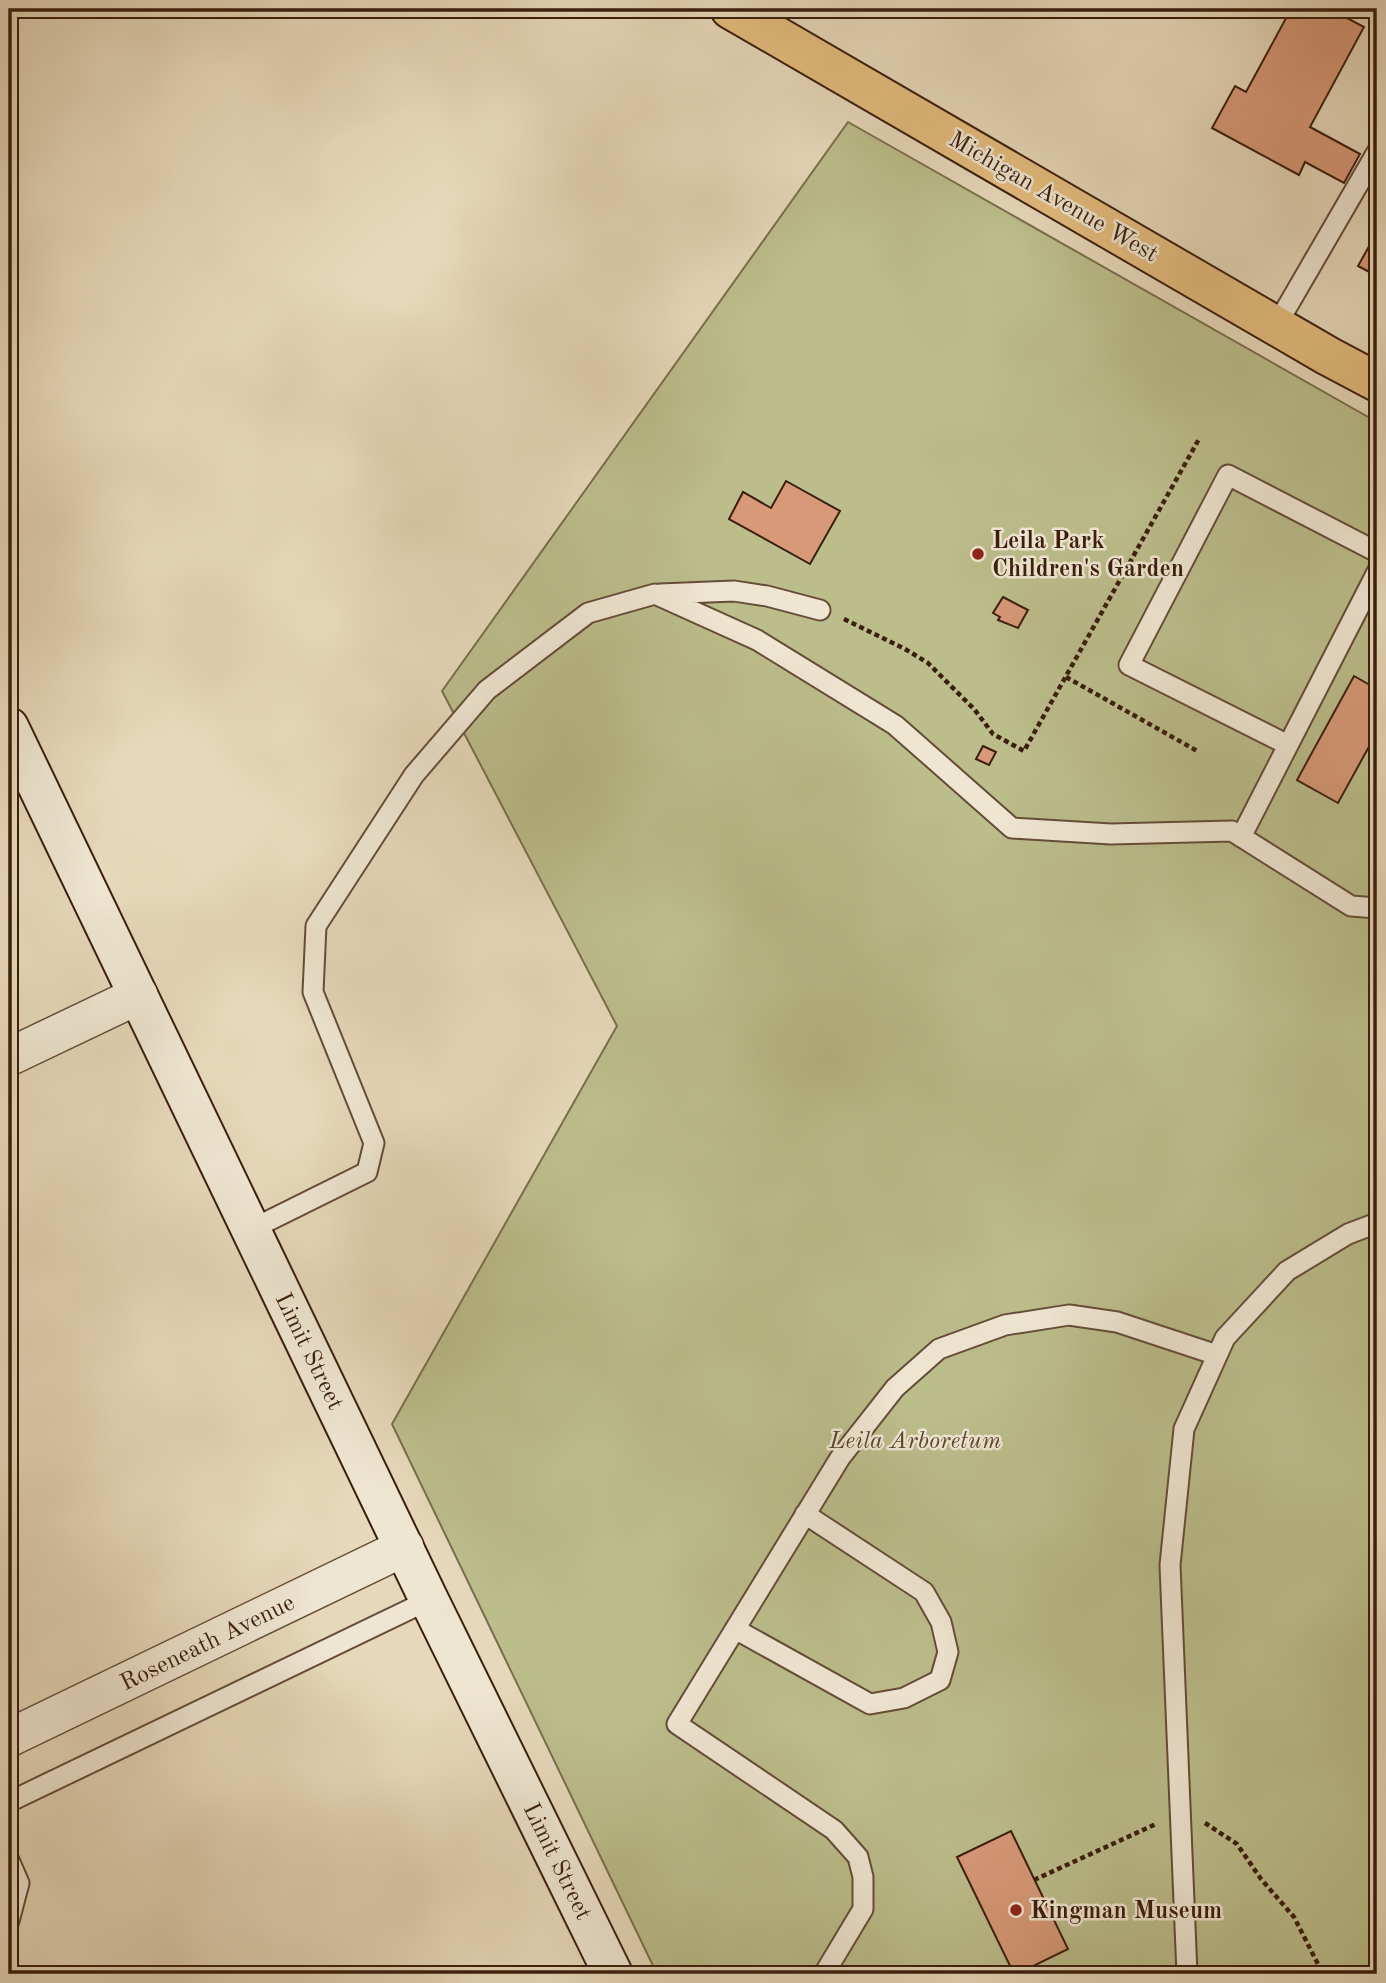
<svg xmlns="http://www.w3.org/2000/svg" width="1386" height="1983" viewBox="0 0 1386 1983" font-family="'Old Standard TT',serif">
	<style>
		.green { fill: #bbbd8b; stroke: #7a6e4c; stroke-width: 2 }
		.building { fill: #d79978; stroke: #3a1e0c; stroke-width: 2 }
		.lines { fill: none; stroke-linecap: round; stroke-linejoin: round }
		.lane-casing { stroke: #654c38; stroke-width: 23 }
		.street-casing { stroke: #654c38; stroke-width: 40 }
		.secondary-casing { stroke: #3a1e0c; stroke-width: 42 }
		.highway-casing { stroke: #3a1e0c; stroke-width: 42 }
		.path { stroke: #3a1e0c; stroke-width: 4.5; stroke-dasharray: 5 3.5; stroke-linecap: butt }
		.lane { stroke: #efe6d2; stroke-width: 19 }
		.street { stroke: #efe6d2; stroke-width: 37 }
		.secondary { stroke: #efe6d2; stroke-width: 38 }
		.highway { stroke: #e3bc7d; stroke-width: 38 }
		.poi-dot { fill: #8f2418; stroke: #efe6d2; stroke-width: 2.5 }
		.labels { text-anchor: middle; stroke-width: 5; stroke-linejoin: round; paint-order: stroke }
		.street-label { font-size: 24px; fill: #3a1e0c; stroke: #efe6d2 }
		.poi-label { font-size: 24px; font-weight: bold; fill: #3a1e0c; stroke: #efe6d2; text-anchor: start }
		.park-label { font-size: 24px; font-style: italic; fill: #5a462c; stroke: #efe6d2 }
	</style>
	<rect width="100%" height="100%" fill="#e6d8ba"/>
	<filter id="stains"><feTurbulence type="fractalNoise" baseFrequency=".00286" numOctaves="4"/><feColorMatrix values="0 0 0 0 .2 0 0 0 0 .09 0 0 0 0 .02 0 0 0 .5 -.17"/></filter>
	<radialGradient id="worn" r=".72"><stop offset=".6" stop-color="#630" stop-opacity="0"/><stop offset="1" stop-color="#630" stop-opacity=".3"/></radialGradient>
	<path class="green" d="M848,122L1377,422V1974H657L392,1424L617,1026L442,691Z"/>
	<path class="building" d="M1291,9H1330L1364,27L1310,127L1360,154L1344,183L1305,162L1299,175L1212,128L1235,86L1246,92Z
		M1377,232V276L1358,266Z
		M786,481L840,511L810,564L729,519L743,492L771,508Z
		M1003,597L1028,610L1018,628L998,620L1000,617L993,613Z
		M1354,676L1377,689V732L1338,803L1297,780Z
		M983,746L996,752L989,765L976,759Z
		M1011,1831L1068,1949L1017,1974H1014L957,1857Z"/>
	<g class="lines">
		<defs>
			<path id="lane" d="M1276,326L1377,152
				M660,594L734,591L767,596L820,610
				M1288,745L1129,665L1228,475L1377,552
				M1241,837L1377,572
				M252,1229L367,1172L374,1143L313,992L316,926L414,775L487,690L588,613L655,594L757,640L895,725L1012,828L1111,834L1232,831L1351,906L1377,908
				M735,1629L870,1704L904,1698L940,1680L948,1652L941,1622L924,1592L805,1514
				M9,1802L429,1600
				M9,1860L19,1883L9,1921
				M824,1974L863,1909V1877L858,1857L834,1830L677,1724L840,1458L895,1388L939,1349L1005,1325L1069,1315L1117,1322L1217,1355
				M1187,1974L1170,1565L1184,1429L1225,1338L1287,1271L1348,1234L1377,1223"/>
			<path id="street" d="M9,1057L139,995
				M9,1738L405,1547"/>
			<path id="secondary" d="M9,727L429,1600L613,1974"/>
			<path id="highway" d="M730,9L1328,356L1377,382"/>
		</defs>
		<use href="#lane" class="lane-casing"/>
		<use href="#street" class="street-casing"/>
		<use href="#secondary" class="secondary-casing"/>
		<use href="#highway" class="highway-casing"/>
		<path class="path" d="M844,619L905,649L928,663L974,709L993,734L1024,751L1199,439
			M1066,677L1199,752
			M1205,1823L1237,1844L1261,1879L1294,1917L1323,1974
			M1034,1880L1156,1824"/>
		<use href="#lane" class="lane"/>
		<use href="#street" class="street"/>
		<use href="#secondary" class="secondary"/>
		<use href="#highway" class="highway"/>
	</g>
	<g class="poi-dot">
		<circle cx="978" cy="554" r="7"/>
		<circle cx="1016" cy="1910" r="7"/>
	</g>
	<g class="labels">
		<g class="street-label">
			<text transform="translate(1054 196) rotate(30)" y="8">Michigan Avenue West</text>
			<text transform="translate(310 1351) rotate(64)" y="8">Limit Street</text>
			<text transform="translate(207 1642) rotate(-26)" y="8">Roseneath Avenue</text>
			<text transform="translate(558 1861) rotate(64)" y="8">Limit Street</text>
		</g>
		<g class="poi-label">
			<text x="992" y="548">Leila Park<tspan x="992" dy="28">Children's Garden</tspan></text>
			<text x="1030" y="1918">Kingman Museum</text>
		</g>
		<g class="park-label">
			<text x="915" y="1448">Leila Arboretum</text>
		</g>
	</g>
	<rect width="1386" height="1983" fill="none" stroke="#e6d8ba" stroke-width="35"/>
	<rect x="10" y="10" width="1365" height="1962" fill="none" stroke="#3a1e0c" stroke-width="3.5"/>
	<rect x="18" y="18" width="1351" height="1948" fill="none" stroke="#3a1e0c" stroke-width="2"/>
	<rect width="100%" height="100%" filter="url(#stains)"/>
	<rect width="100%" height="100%" fill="url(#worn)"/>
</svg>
